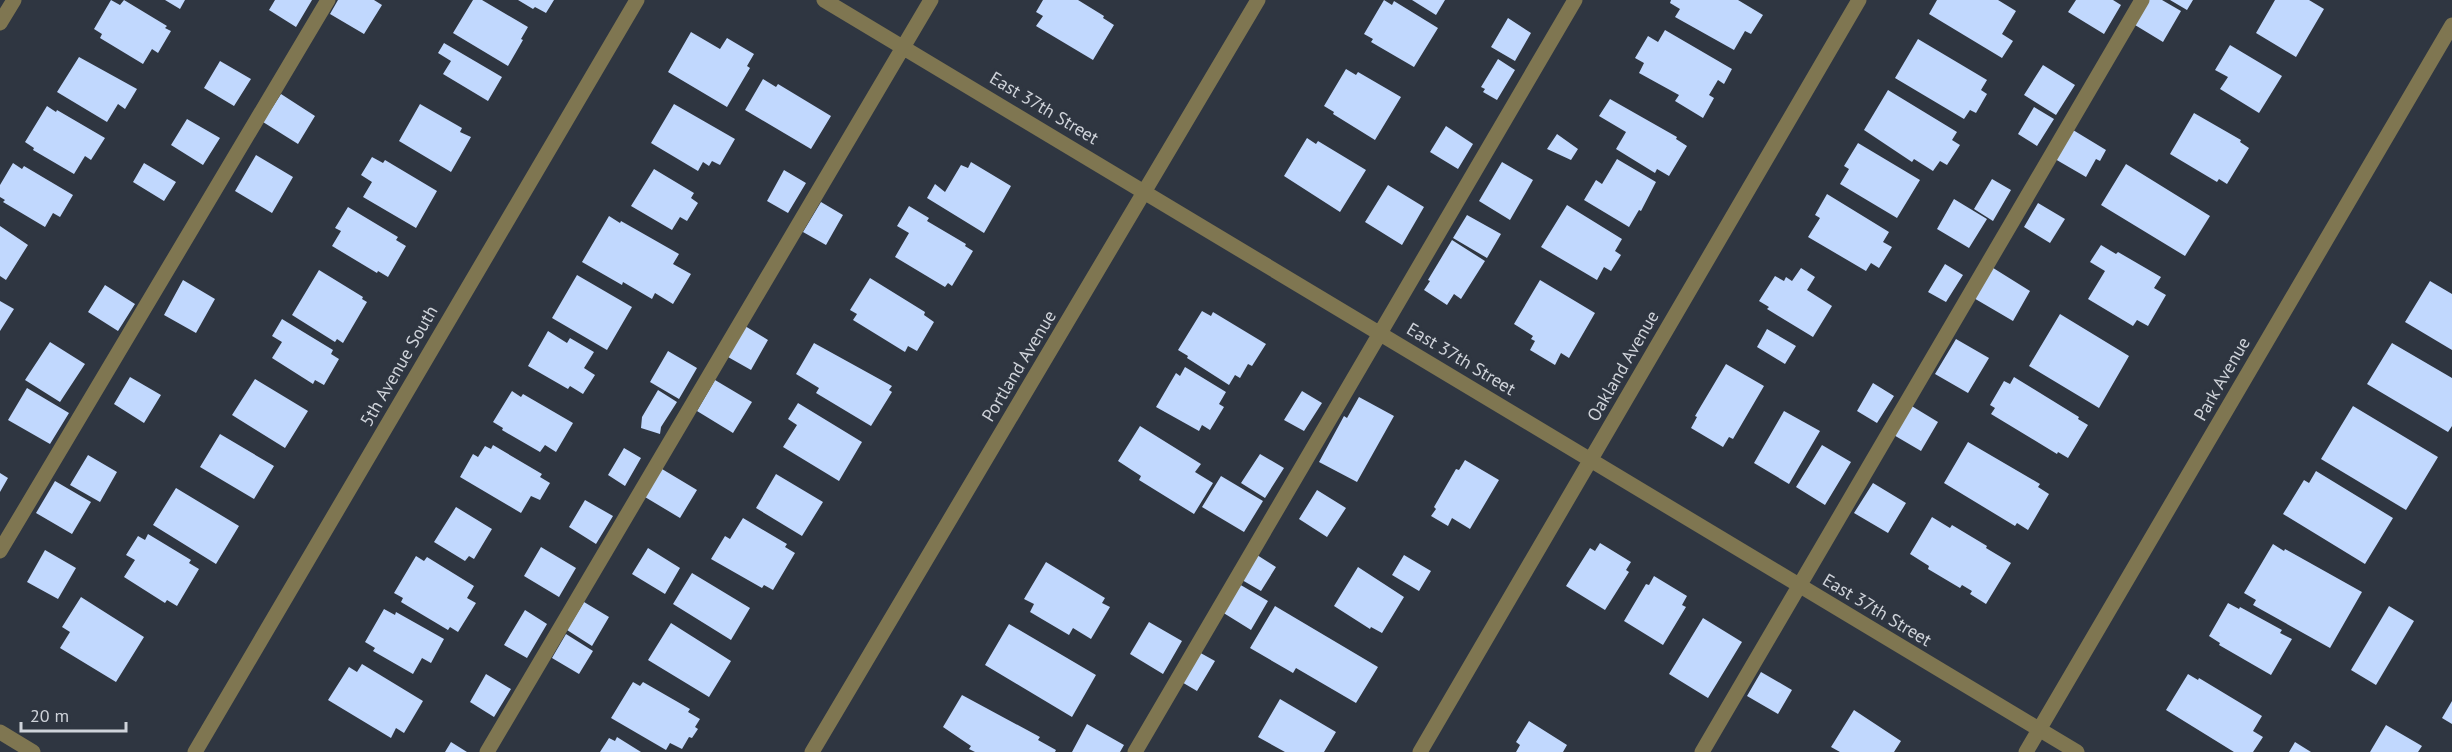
<svg xmlns="http://www.w3.org/2000/svg" width="2452" height="752" viewBox="0 0 2452 752" font-family="'PT Sans',sans-serif">
	<style>
		.building { fill: #c1d8fe }
		.lines { fill: none; stroke-linecap: round; stroke-linejoin: round }
		.minor { stroke: #7f7651; stroke-width: 15 }
		.labels { text-anchor: middle; stroke-width: 6; stroke-linejoin: round; paint-order: stroke }
		.street-label { font-size: 18px; fill: #cfd3da; stroke: #2f3641 }
	</style>
	<rect width="100%" height="100%" fill="#2f3641"/>
	<path class="building" d="M111,0L120,5L124,0L167,26L165,28L171,31L158,53L152,49L143,64L100,38L102,34L94,29Z
		M165,0H185L180,9Z
		M275,0H312L296,27L269,10Z
		M338,0H374L382,5L364,34L330,14Z
		M473,0H482L528,27L521,39L523,40L508,66L453,33Z
		M518,0H554L546,13L535,7L533,9Z
		M1043,0H1078L1104,16L1103,18L1114,25L1093,60L1036,26L1043,16L1036,12Z
		M1384,0L1392,5L1394,1L1438,28L1414,67L1371,42L1373,39L1364,34Z
		M1412,0H1445L1436,15Z
		M1671,0H1738L1763,15L1751,34L1745,31L1734,50L1675,17L1680,9L1670,3Z
		M1937,0H1998L2016,11L2002,34L2013,41L2002,58L1929,14Z
		M2076,0H2113L2121,5L2104,34L2068,12Z
		M2149,0H2162L2181,11L2163,42L2135,25Z
		M2170,0H2193L2187,10Z
		M2275,0H2309L2324,9L2296,57L2256,33Z
		M1508,18L1531,33L1515,61L1491,47Z
		M1665,30L1732,69L1724,84L1718,80L1709,95L1714,98L1703,118L1675,101L1679,95L1639,73L1644,63L1635,58L1648,36L1658,42Z
		M691,32L720,49L727,38L754,54L747,66L750,68L727,107L668,72Z
		M1918,39L1987,80L1981,90L1987,94L1976,113L1970,110L1964,119L1895,78Z
		M444,43L502,77L488,101L443,74L451,61L438,53Z
		M2230,45L2282,76L2259,113L2220,89L2228,77L2215,70Z
		M79,57L137,89L125,109L118,104L107,122L57,92Z
		M1498,59L1515,70L1497,100L1483,92L1485,89L1481,87Z
		M220,61L251,79L234,106L204,88Z
		M2043,65L2075,85L2056,115L2024,95Z
		M1346,69L1356,75L1358,72L1401,97L1375,140L1333,114L1334,112L1324,106Z
		M763,79L776,87L778,84L831,116L811,149L745,110Z
		M1888,90L1957,132L1952,140L1960,145L1947,165L1940,161L1933,171L1914,159L1912,162L1864,130Z
		M281,94L315,116L298,144L263,122Z
		M1610,99L1677,137L1676,139L1687,146L1669,176L1657,169L1655,173L1616,149L1626,132L1599,116Z
		M420,104L462,128L460,132L471,137L451,172L399,141Z
		M674,104L735,139L720,165L712,161L709,166L703,162L698,171L651,143Z
		M47,106L56,112L57,110L105,138L91,160L85,156L74,174L33,150L34,148L25,142Z
		M2034,107L2054,119L2037,146L2018,134Z
		M2194,113L2241,140L2240,142L2249,148L2227,184L2219,179L2217,182L2170,154Z
		M187,119L220,138L203,165L171,145Z
		M1446,126L1473,144L1458,169L1430,152Z
		M2073,130L2106,150L2100,161L2096,159L2086,177L2055,159Z
		M1557,134L1578,149L1571,160L1547,149Z
		M1307,138L1316,144L1318,141L1366,170L1340,212L1284,176Z
		M1858,143L1920,180L1897,218L1840,184L1849,169L1844,166Z
		M256,155L293,177L272,213L235,191Z
		M372,157L383,163L385,160L437,191L416,228L363,197L372,182L361,175Z
		M1617,159L1656,182L1641,211L1639,210L1629,227L1584,200L1596,180L1602,184Z
		M971,162L1011,186L984,233L927,198L935,184L945,192L961,165L968,168Z
		M1502,162L1533,180L1510,220L1479,201Z
		M13,163L22,169L24,166L73,195L60,217L53,213L45,227L3,202L5,200L0,197V185Z
		M144,163L176,182L164,201L133,182Z
		M2126,164L2210,216L2185,256L2101,205Z
		M654,169L694,193L691,198L698,203L687,221L680,217L672,230L631,206Z
		M784,170L806,183L788,213L767,201Z
		M1992,179L2011,190L1993,221L1974,209Z
		M1388,185L1424,207L1402,245L1365,222Z
		M1827,194L1889,232L1883,242L1892,247L1879,268L1871,263L1866,271L1808,237L1820,218L1815,215Z
		M1954,199L1987,219L1969,248L1937,229Z
		M821,202L843,215L826,245L803,232Z
		M2038,203L2065,219L2050,243L2024,227Z
		M1567,205L1622,239L1615,251L1621,255L1611,271L1604,267L1597,280L1541,247Z
		M909,206L929,218L927,221L966,244L965,246L973,251L952,286L948,283L945,287L895,257L909,233L897,226Z
		M348,207L398,237L396,240L406,246L388,277L378,271L377,273L332,246L341,231L335,228Z
		M1467,215L1501,234L1487,258L1453,238Z
		M609,216L620,223L621,221L679,254L673,264L691,274L673,304L655,293L652,299L623,282L622,285L582,262Z
		M0,226L28,245L6,280L0,276Z
		M1452,240L1485,261L1461,299L1454,294L1447,305L1424,290L1430,281L1428,280Z
		M2101,245L2116,254L2118,252L2161,277L2154,288L2166,295L2148,326L2137,320L2133,326L2088,299L2105,271L2090,262Z
		M1945,264L1963,275L1946,302L1928,292Z
		M1990,266L2030,291L2013,321L1972,297Z
		M1801,268L1815,277L1807,290L1832,306L1813,337L1767,309L1769,307L1759,301L1775,276L1784,281L1786,277L1792,281Z
		M319,270L363,297L362,299L367,302L343,343L337,339L335,342L292,315Z
		M577,275L632,307L607,350L552,318Z
		M870,278L925,312L924,315L934,322L917,351L908,346L905,352L853,320L857,314L850,310Z
		M183,280L215,299L196,333L164,315Z
		M1540,280L1595,313L1569,358L1561,353L1555,365L1530,350L1535,341L1531,339L1533,336L1514,324Z
		M2430,281L2452,294V350L2405,322Z
		M105,285L135,304L118,331L88,312Z
		M0,301L14,309L0,331Z
		M1202,311L1211,316L1213,312L1266,344L1252,366L1248,364L1240,378L1235,375L1229,385L1187,358L1188,356L1178,350Z
		M2060,314L2129,356L2099,408L2029,366Z
		M282,319L333,350L331,354L339,359L324,385L315,380L313,384L272,358L282,342L272,336Z
		M745,326L768,340L751,370L728,357Z
		M1767,329L1796,346L1785,364L1757,347Z
		M548,331L567,343L570,338L594,352L584,368L595,375L583,394L570,386L568,389L528,366Z
		M1956,339L1989,358L1968,393L1935,374Z
		M50,342L85,364L60,402L25,380Z
		M814,343L892,386L889,390L892,392L871,426L816,393L819,388L796,374Z
		M2392,343L2452,378V426L2448,432L2367,384Z
		M668,351L697,368L679,399L650,382Z
		M1726,364L1764,386L1733,439L1729,437L1723,447L1691,428L1697,417L1695,416Z
		M1185,367L1226,392L1219,404L1224,407L1210,430L1202,425L1199,431L1156,407L1176,373L1180,376Z
		M130,377L161,395L144,423L114,404Z
		M2014,377L2079,417L2078,419L2088,425L2068,458L2058,452L2057,454L1991,414L1995,408L1990,405L2004,381L2010,384Z
		M255,379L308,411L285,448L232,415Z
		M715,380L752,402L733,433L697,411Z
		M1873,383L1894,396L1877,423L1857,411Z
		M27,388L69,413L50,444L8,420Z
		M658,390L677,402L661,427L660,434L641,428L642,417Z
		M512,391L521,397L523,394L573,423L556,452L545,445L540,452L502,430L503,428L493,422Z
		M1302,391L1322,403L1304,431L1284,420Z
		M1359,397L1394,416L1357,482L1319,462L1344,416L1347,418Z
		M798,403L862,442L839,481L783,447L797,425L788,419Z
		M1910,405L1938,422L1921,451L1892,434Z
		M2353,406L2438,457L2406,510L2321,459Z
		M1784,411L1820,431L1789,484L1754,463Z
		M1140,426L1201,464L1195,472L1213,483L1194,514L1139,480L1141,476L1118,461Z
		M220,434L274,466L254,499L200,467Z
		M1968,442L2040,484L2038,487L2049,494L2028,530L2017,523L2015,526L1944,483Z
		M493,445L542,474L540,477L550,483L540,500L531,496L521,513L460,477L473,454L478,457L485,446L491,449Z
		M1822,445L1851,462L1825,505L1796,487Z
		M624,448L641,458L625,486L608,475Z
		M1260,454L1284,468L1265,498L1241,483Z
		M88,455L117,472L100,502L70,485Z
		M1465,460L1499,480L1470,529L1452,518L1448,526L1431,516L1436,509L1434,507L1456,469L1459,470Z
		M662,469L697,490L680,518L645,497Z
		M2316,471L2393,518L2365,564L2283,514L2304,480L2309,483Z
		M0,473L8,478L0,492Z
		M776,474L823,502L802,536L756,508Z
		M1221,476L1263,501L1244,532L1202,507Z
		M55,481L91,502L72,534L36,513Z
		M1873,483L1906,503L1888,533L1854,513Z
		M176,488L239,526L216,564L153,525Z
		M1317,490L1346,508L1327,537L1299,519Z
		M585,500L613,516L596,544L569,527Z
		M456,507L492,529L474,559L469,556L465,561L434,542Z
		M1932,517L1950,528L1952,525L1987,546L1986,548L2011,563L1986,604L1970,594L1972,591L1962,585L1960,588L1928,569L1929,566L1910,554Z
		M743,518L787,544L785,547L795,553L773,590L764,585L762,588L711,559L725,536L730,539Z
		M148,534L191,560L189,563L199,569L177,606L167,600L165,603L124,577L135,560L126,555L138,536L145,540Z
		M1600,543L1631,562L1626,570L1629,572L1605,610L1566,586L1590,548L1595,551Z
		M2273,544L2284,551L2285,549L2362,592L2330,648L2253,605L2256,600L2244,593Z
		M541,547L576,568L559,597L524,576Z
		M648,548L680,568L665,594L632,574Z
		M45,550L76,568L58,599L27,582Z
		M1257,555L1276,567L1261,591L1242,580Z
		M1404,555L1431,571L1419,591L1392,575Z
		M416,556L424,561L427,557L474,586L467,598L476,603L458,632L450,627L448,630L401,602L403,598L394,593Z
		M1046,562L1105,598L1102,603L1110,607L1091,639L1073,628L1069,635L1030,612L1034,604L1024,599Z
		M1358,567L1404,597L1382,633L1371,627L1370,629L1334,606Z
		M692,573L750,608L731,640L673,604Z
		M1654,576L1687,596L1682,605L1686,607L1663,645L1624,621L1646,584L1649,585Z
		M1239,584L1268,601L1251,630L1222,612Z
		M81,597L144,637L116,682L60,648L70,632L62,627Z
		M584,602L609,617L592,646L567,630Z
		M2228,603L2239,609L2240,607L2282,630L2280,633L2292,639L2271,675L2219,645L2220,643L2209,636Z
		M1275,606L1378,667L1356,703L1296,668L1293,673L1250,648Z
		M2389,606L2414,621L2376,685L2351,670Z
		M384,609L395,615L396,612L444,639L431,663L422,658L413,674L373,651L375,648L365,642Z
		M525,610L547,624L527,658L504,645Z
		M1703,618L1742,642L1708,698L1669,674Z
		M1149,622L1182,641L1163,674L1130,654Z
		M671,623L731,661L709,697L648,660Z
		M1009,624L1096,675L1072,717L985,665Z
		M566,634L593,651L579,674L552,658Z
		M1197,651L1215,661L1197,691L1180,681Z
		M362,664L423,701L404,733L396,728L391,738L328,700L349,667L357,672Z
		M1761,672L1792,690L1778,714L1747,696Z
		M486,674L511,689L494,717L470,702Z
		M2188,674L2198,680L2199,678L2262,716L2253,731L2263,737L2253,752H2234L2166,710Z
		M633,682L640,686L643,682L690,709L688,712L700,719L695,727L698,729L692,738L689,737L682,749L670,743L666,750L611,718Z
		M962,695L1040,737L1038,740L1056,750L1055,752H975L969,749L971,746L943,727Z
		M1280,699L1336,732L1324,752H1285L1258,737Z
		M2452,701V724L2442,718Z
		M1854,710L1901,741L1894,752H1840L1831,747Z
		M1529,721L1567,745L1563,752H1516L1520,745L1516,742Z
		M1087,724L1124,745L1120,752H1072Z
		M2386,725L2422,746L2418,752H2370Z
		M617,737L641,752H600L609,738L615,741Z
		M451,742L467,752H445Z
		M2295,742L2311,752H2289Z"/>
	<g class="lines">
		<path class="minor" d="M824,0L2077,752
			M0,23L14,0
			M0,551L328,0
			M0,732L33,752
			M195,752L637,0
			M487,752L931,0
			M812,752L1258,0
			M1135,752L1575,0
			M1420,752L1859,0
			M1702,752L2142,0
			M2026,752L2452,25"/>
	</g>
	<g class="labels">
		<g class="street-label">
			<text transform="translate(1044 108) rotate(31)" y="6">East 37th Street</text>
			<text transform="translate(1461 359) rotate(31)" y="6">East 37th Street</text>
			<text transform="translate(399 366) rotate(-60)" y="6">5th Avenue South</text>
			<text transform="translate(1019 366) rotate(-59)" y="6">Portland Avenue</text>
			<text transform="translate(1623 366) rotate(-60)" y="6">Oakland Avenue</text>
			<text transform="translate(2222 379) rotate(-60)" y="6">Park Avenue</text>
			<text transform="translate(1877 610) rotate(31)" y="6">East 37th Street</text>
		</g>
	</g>
	<path d="M21 722v9h105v-9" fill="none" stroke="#cfd3da" stroke-width="3"/>
	<text x="30" y="722" font-size="18" fill="#cfd3da" stroke="#2f3641" stroke-width="4.5" paint-order="stroke">20 m</text>
</svg>
